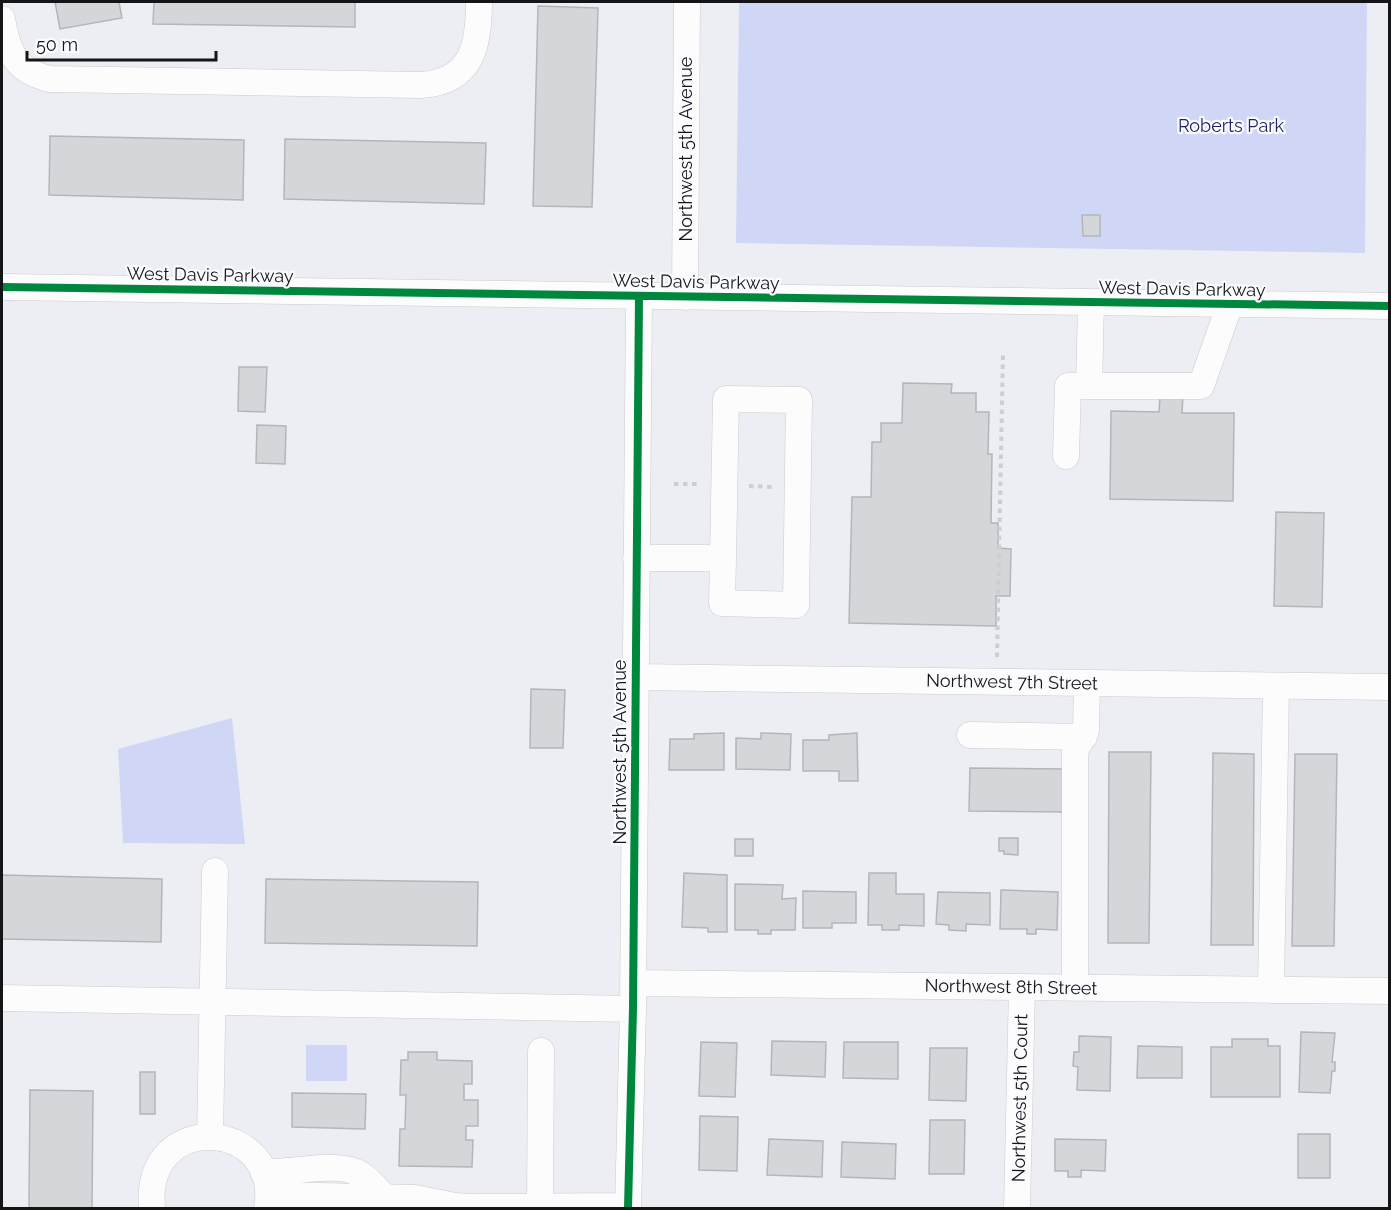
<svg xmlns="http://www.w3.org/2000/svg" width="1391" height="1210" viewBox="0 0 1391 1210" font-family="Raleway,sans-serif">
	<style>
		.green { fill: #d0d7f6 }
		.building { fill: #d5d6da; stroke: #b4b5b9; stroke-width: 1.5 }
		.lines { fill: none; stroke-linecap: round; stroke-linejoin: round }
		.minor-casing { stroke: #cacbce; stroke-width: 27 }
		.path { stroke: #cececf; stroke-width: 4; stroke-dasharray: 4.5 4.5; stroke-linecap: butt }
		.minor { stroke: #fcfcfd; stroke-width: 26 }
		.cycleway-casing { stroke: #fafbfe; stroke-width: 11 }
		.cycleway { stroke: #00873e; stroke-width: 8 }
		.labels { text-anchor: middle; stroke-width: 4.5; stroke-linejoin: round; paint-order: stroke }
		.park-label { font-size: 18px; fill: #212567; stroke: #fafbfe }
		.street-label { font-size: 18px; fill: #151518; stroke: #fafbfe }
	</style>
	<rect width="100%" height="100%" fill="#edeef3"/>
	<path class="green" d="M739,2H1367L1365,253L736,243Z
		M232,718L245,844L123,843L118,749Z
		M306,1045H347V1081H306Z"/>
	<path class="building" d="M55,2H119L122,18L60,29Z
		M154,2H355V27L153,24Z
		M538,6L598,8L592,207L533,206Z
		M50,136L244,140L243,200L49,195Z
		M285,139L486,143L484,204L284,199Z
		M1082,215H1100V236H1083Z
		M239,367H267L265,412L238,411Z
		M903,383L952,384L951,393H976V412H989L988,454H992L991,523H998V548L1011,549L1010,596H996V626L849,623L852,497H871L872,442H881V423H902Z
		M1160,396H1183L1182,413H1234L1233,501L1110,499L1111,411L1159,412Z
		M257,425L286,426L285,464L256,463Z
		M1276,512L1324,513L1322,607L1274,606Z
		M531,689L565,690L563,748H530Z
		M724,733V770H669L670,739H694V734Z
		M761,733L791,734L790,770L736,769V738L761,739Z
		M857,733L858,781H839V771H803V740H829V735Z
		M1109,752H1151L1149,943H1108Z
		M1213,753L1254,754L1253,945H1211Z
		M1295,754H1337L1334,946H1292Z
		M970,768L1065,769L1064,812L969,811Z
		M999,838H1018V855L1004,854V851H999Z
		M735,839H753V856H735Z
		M684,873L727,875V932H708V928L682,927Z
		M869,873H896V894H924V926L899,925V930H882V925H868Z
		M2,875L162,879L161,942L2,939Z
		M266,879L478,882L477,946L265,943Z
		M735,884L783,885L782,899L796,898L795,930H771V934H758V930H735Z
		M1001,890L1058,892L1057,930L1036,929V934H1027V929H1000Z
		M803,891L856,892V923H832V928H803Z
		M938,892L990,893V925L966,924V931L949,930V925L936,924Z
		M1301,1032L1335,1033L1332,1062H1335V1071H1332L1330,1093L1299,1092Z
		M1079,1036L1111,1037L1110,1091L1077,1090L1078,1067L1073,1066L1074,1052H1079Z
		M1232,1039H1268V1046H1280V1097H1211V1047H1232Z
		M772,1041L826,1042L825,1077L771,1075Z
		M701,1042L737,1043L735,1097L699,1096Z
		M844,1042H898V1079L843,1078Z
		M1138,1046L1182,1047V1078H1137Z
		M930,1048H967L966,1101L929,1100Z
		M408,1052H437V1060L472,1061V1084H464V1100H478V1126H466V1140H473L472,1167L399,1166L400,1129H405L406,1095H400L401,1060H408Z
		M140,1072H155V1114H140Z
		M30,1090L93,1091L92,1208H29Z
		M292,1093L366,1094L365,1129L292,1127Z
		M700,1116L738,1117L737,1171L699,1170Z
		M930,1120H965L964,1174H929Z
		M1298,1134H1330V1178H1298Z
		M769,1139L823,1141L822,1177L767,1175Z
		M1055,1139L1106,1140L1105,1171L1081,1170V1177H1068V1171H1055Z
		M842,1142L896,1144L895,1179L841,1177Z"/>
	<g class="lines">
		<defs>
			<path id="minor" d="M2,19C8,52 15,71 50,79L421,85C473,82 479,44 479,2
				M2,287L1390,306
				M685,297L687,2
				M1089,386L1091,303
				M1066,456L1068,386H1201L1230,304
				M636,558H723L722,603L796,605L799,400L726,399L723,558
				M635,677L1390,687
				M970,735L1084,737
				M633,983L1390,991
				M1075,988V751L1086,731L1087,683
				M1271,990L1276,686
				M2,998L633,1009
				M210,1136L215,871
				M263,1172C289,1174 338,1160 360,1174C370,1180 377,1189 384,1197
				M269,1195L415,1198L455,1206L473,1207L628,1206
				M540,1207L541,1051
				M152,1208C143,1107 283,1120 267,1208
				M628,1208L633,1009L639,296
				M1017,1208L1022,988"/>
		</defs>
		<use href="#minor" class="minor-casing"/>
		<path class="path" d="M674,484H699
			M749,486L774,487
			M997,657L1003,353"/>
		<use href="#minor" class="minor"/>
		<defs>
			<path id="cycleway" d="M2,287L1390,306
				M628,1208L633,1009L639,296"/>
		</defs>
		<use href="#cycleway" class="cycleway-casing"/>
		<use href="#cycleway" class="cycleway"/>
	</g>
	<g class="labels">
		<g class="park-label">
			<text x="1231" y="132">Roberts Park</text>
		</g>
		<g class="street-label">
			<text transform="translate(686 149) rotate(-90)" y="6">Northwest 5th Avenue</text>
			<text transform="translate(210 275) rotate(1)" y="6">West Davis Parkway</text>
			<text transform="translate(696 282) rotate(1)" y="6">West Davis Parkway</text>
			<text transform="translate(1182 289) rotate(1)" y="6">West Davis Parkway</text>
			<text transform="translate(1012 682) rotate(1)" y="6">Northwest 7th Street</text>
			<text transform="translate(620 752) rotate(-90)" y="6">Northwest 5th Avenue</text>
			<text transform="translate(1011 987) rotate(1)" y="6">Northwest 8th Street</text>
			<text transform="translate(1020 1098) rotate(-89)" y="6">Northwest 5th Court</text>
		</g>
	</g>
	<rect width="1391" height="1210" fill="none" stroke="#151518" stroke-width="6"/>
	<path d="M27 51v9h189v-9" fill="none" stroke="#151518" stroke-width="3"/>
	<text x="36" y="51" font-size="18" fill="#151518" stroke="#fafbfe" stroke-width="4.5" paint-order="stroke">50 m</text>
</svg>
